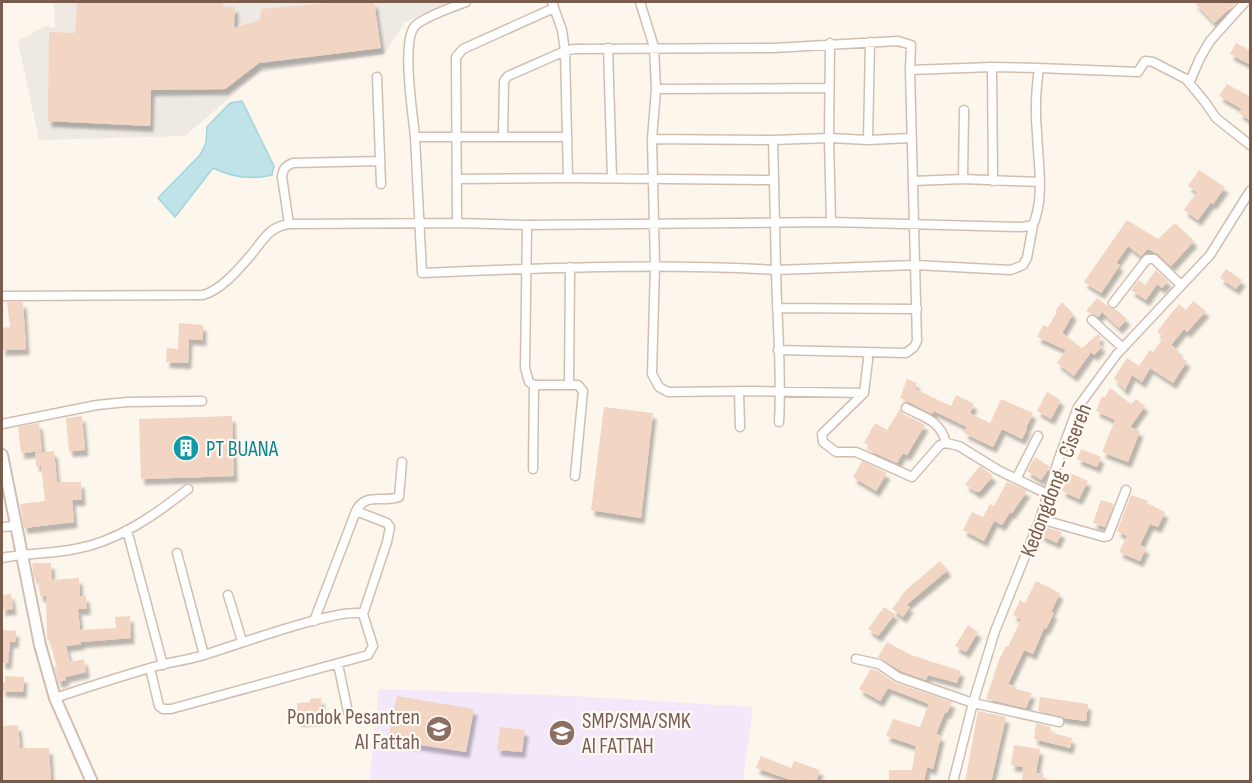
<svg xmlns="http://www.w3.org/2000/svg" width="1252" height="783" viewBox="0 0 1252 783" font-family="'Sofia Sans Condensed',sans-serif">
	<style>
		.industrial { fill: #efe9e4 }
		.education { fill: #f3e8fa }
		.water { fill: #bfe3e8; stroke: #a5d3da; stroke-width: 1.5 }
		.building { fill: #f3d5c3; filter: url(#shadow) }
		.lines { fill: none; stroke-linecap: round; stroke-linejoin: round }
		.minor-casing { stroke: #d1beb0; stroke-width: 11 }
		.tertiary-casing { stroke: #d1beb0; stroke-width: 14 }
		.minor { stroke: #fff; stroke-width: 8 }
		.tertiary { stroke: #fff; stroke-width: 10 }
		.labels { text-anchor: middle; stroke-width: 4.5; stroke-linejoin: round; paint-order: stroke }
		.culture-label { font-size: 22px; fill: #0d838f; stroke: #fffaf3; text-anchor: start }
		.street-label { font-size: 22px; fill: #7a5c4d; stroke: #fffaf3 }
		.education-label { font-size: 22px; fill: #785e54; stroke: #fffaf3; text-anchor: end }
	</style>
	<defs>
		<filter id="shadow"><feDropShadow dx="3.5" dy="6" stdDeviation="1.5" flood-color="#0004"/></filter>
	</defs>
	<rect width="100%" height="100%" fill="#fdf6ec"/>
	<path class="industrial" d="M54,2H449L405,22L384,54L259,73L185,136L39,140L18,41L45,26L55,28Z"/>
	<path class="education" d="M379,689L573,696L753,707L743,781L369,782Z"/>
	<path class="water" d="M242,101L274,166L272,175C251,180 231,177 213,168L175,217L158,198L200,155L206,143L207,127L230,103Z"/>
	<path class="building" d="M77,2H223V8L235,7L234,28L260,20L261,9L338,2H374L381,48L259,63L225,89L151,90L150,126L48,121L49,32L75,33Z
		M1194,2H1237L1214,23Z
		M1236,43L1251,51V65L1230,54Z
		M1227,84L1251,97V121L1239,113L1242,109L1219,96Z
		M1199,170L1225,187L1213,204L1211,202L1198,220L1184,210L1197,192L1188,186Z
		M1127,220L1158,239L1175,223L1194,241L1171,266L1158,254L1148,249L1141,256L1128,246L1116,263L1120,265L1101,293L1084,282Z
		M1226,269L1242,280L1236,289L1220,278Z
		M1156,270L1168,281L1162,288L1157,284L1146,300L1131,290L1139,280L1145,285Z
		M1097,298L1110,308L1115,309L1127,319L1119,328L1102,312L1098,317L1086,311Z
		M1193,301L1206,311L1187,332L1184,329L1171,345L1179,351L1177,355L1187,361L1173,383L1150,368L1142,382L1132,375L1125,390L1114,378L1127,358L1139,366L1150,350L1153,352L1164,337L1157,332L1169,316L1179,304L1186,310Z
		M7,302H23L26,349L2,350V328L10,327Z
		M1062,302L1073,314L1062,333L1082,348L1098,334L1101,337L1098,342L1102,347L1094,355L1091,352L1074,376L1057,363L1066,350L1037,337L1043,325L1048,327L1057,312L1055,311Z
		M179,323L203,325V340L189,339L188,363L166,362L167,348L178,349Z
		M907,379L917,383L915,389L951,406L956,395L974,404L970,413L990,423L1001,399L1033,413L1026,428L1027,429L1022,439L1002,429L993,447L964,433L967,427L934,411L932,414L909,402H904L905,400L900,398Z
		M1110,388L1131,404L1136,399L1145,406L1130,427L1140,431L1128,462L1102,452L1115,420L1096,411L1102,396L1105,397Z
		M1047,392L1061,400L1051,419L1037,411Z
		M604,407L653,413L641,518L591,510Z
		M900,409L903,414L925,425L907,455L903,453L897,463L868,450L870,446L864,443L875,423L887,430Z
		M82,416L85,450L69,451L66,418Z
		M232,416L234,476L141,479L139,419Z
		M39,423L42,451L21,453L18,427Z
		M1081,449L1101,457L1097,467L1077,459Z
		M54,451L57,482H81L82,500H72L74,522L24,528L20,504L45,501L41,465L36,466L35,453Z
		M1035,457L1050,467L1041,480L1027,471Z
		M862,461L887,473L876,491L853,477Z
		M980,466L993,476L979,492H976L965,484Z
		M1070,473L1088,481L1079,499L1062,491Z
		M1007,482L1027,491L1012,513L1010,512L1002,525L994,521L984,541L963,530L972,512L983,517L990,504L994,506Z
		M1131,495L1148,501L1147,503L1165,512L1158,527L1150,524L1140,545L1146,548L1140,561L1119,552L1127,536L1117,531Z
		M1101,500L1114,504L1105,527L1093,523Z
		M1044,527L1062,532L1057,543L1040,535Z
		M940,561L948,570L906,605L910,607L903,617L892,609L905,591Z
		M32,563H51L52,580L79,578L80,596H86L87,609H78L80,630L116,628L115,617L130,616L131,638L81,642V644L66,646L70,662L84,659L86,672L65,677L66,680L58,682L54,667H57L49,639H47L46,596H40L38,578H34Z
		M1036,581L1060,593L1051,612L1054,613L1046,629L1044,628L1033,654L1024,650L1008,684L1017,687L1016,689L1032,693L1026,708L986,699L999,660L1006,646L1008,647L1021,619L1013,615L1020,600L1025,603Z
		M11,594L13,609L2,610V595Z
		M884,607L895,614L878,636L868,629Z
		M968,625L978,632L966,652L955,646Z
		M2,630L16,631L15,642H10L8,663H2Z
		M887,642L911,655L961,671L957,683L928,675L926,680L901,671L878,657Z
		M871,669L876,670L896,683L952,702L947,713L945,712L936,734L941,736L933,769L927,767L924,782H889V770H912L916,746L886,736L893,719L920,727L929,704L888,688L880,701L859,689Z
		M5,676L24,677L23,692L2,691V682H5Z
		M397,696L474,709L466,752L388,740Z
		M1040,697L1088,704L1086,721L1064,718L1060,716L1038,711Z
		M321,698L323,718L298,721L297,703L310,702V699Z
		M978,711L1006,717L991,782H965Z
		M1036,723L1051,727L1050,732L1072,738L1070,748L1034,739Z
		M18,725L20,748H49L51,782H2V726Z
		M500,727L525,730L522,752L497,750Z
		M1014,745L1040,749L1036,773H1043V782H1022L1023,767L1011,765Z
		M761,756L791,768L794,761L820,770L816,782L803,779L802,782H797L756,768Z"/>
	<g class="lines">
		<defs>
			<path id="minor" d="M552,2L562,30L565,51L568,178
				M640,2L654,47L656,89L652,139L655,266L652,374L659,387L668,392L753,391L864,393
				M830,43L829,138L831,222
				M608,48L612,178
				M992,67L993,181
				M1039,68L1138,72L1145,61L1153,62L1186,79H1191L1200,58L1210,41L1245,2
				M377,77L381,184
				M1186,79L1205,102L1216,118L1250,145
				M656,89L829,88
				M503,136L504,81L508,76L565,51L574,49L773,48L898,41L911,45L910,70
				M415,137C413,115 401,41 415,26C422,18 455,6 466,2
				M652,139L773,140L829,138L868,140L911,138
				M773,140L774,180
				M868,140L870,42
				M458,179L568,178L774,180L776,270C658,263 540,268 422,273L415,137H567
				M963,179L964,110
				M913,181L963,179L1039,182
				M457,223L456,57L463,49L554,8
				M289,224L282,177C283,169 285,166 293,163L380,161
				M527,225L525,368L529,382L534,385
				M2,296L203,295C221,290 238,270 250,256C263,241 268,227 289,224L457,223L527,225L831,222L1022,227L1033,225C1045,197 1038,162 1037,133C1035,112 1036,89 1039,68L992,67L910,70L917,341L914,347L906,353L778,350
				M1113,303L1147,259H1154L1181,285
				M777,308L917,309
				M1092,320L1123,348
				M867,352L868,360L864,393L822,434L823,442L836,452H856L912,477L940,445L946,443L959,446L998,470L1047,494
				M569,385H578L583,391L575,476
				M739,392L740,427
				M906,408C925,418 940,420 946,443
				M779,422C782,372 777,321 776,270L915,265L1011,270L1023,265L1027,258L1033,225
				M2,424L97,405L127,402L202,401
				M533,469L534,385H569L570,267
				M1016,479L1038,436
				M356,511C365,492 382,503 399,497L402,462
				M1040,519L1104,537L1108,536L1126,490
				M2,527L16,526
				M127,530L163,665
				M177,553L204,655
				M2,558C26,553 51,554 75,549C117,542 155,515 188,489
				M228,595L242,641
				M314,621L356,511L387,523L390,527L387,542L363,614
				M856,659L879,664L898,677L973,703L1059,722
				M338,664L348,712
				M55,698C91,686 128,674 164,664C178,661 191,659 204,655C231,647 342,606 363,614L373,646L368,655L171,709H163L159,706L150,668
				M953,782L973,703L995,631L1040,519L1059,458L1078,407L1117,354L1210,255L1250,191"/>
			<path id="tertiary" d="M2,455L40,645L55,698L92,782"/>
		</defs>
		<use href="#minor" class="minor-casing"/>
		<use href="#tertiary" class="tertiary-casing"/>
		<use href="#minor" class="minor"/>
		<use href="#tertiary" class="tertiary"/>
	</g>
	<defs>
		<symbol id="building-disc" viewBox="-11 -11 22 22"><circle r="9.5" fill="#0f9aa8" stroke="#fffaf3"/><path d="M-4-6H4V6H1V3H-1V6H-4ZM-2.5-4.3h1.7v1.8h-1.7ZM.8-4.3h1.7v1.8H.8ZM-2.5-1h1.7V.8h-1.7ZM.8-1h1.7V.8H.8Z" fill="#fff"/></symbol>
		<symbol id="school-disc" viewBox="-11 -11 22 22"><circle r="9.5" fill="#8d6e63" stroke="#fffaf3"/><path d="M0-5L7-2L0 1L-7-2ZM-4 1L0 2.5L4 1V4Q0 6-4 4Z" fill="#fff"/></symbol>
	</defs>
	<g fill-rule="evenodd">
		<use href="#building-disc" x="171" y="433" width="30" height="30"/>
		<use href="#school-disc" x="424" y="714" width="30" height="30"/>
		<use href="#school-disc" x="547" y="718" width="30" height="30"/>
	</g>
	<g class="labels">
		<g class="culture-label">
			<text x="206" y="456">PT BUANA</text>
		</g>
		<g class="street-label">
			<text transform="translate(1055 480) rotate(-69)" y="8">Kedongdong - Cisereh</text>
		</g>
		<g class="education-label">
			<text x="420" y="724">Pondok Pesantren<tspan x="420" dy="25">Al Fattah</tspan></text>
			<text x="582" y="728" text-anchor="start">SMP/SMA/SMK<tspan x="582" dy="25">Al FATTAH</tspan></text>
		</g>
	</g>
	<rect width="1252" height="783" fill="none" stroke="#7a5c4d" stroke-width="6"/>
</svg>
